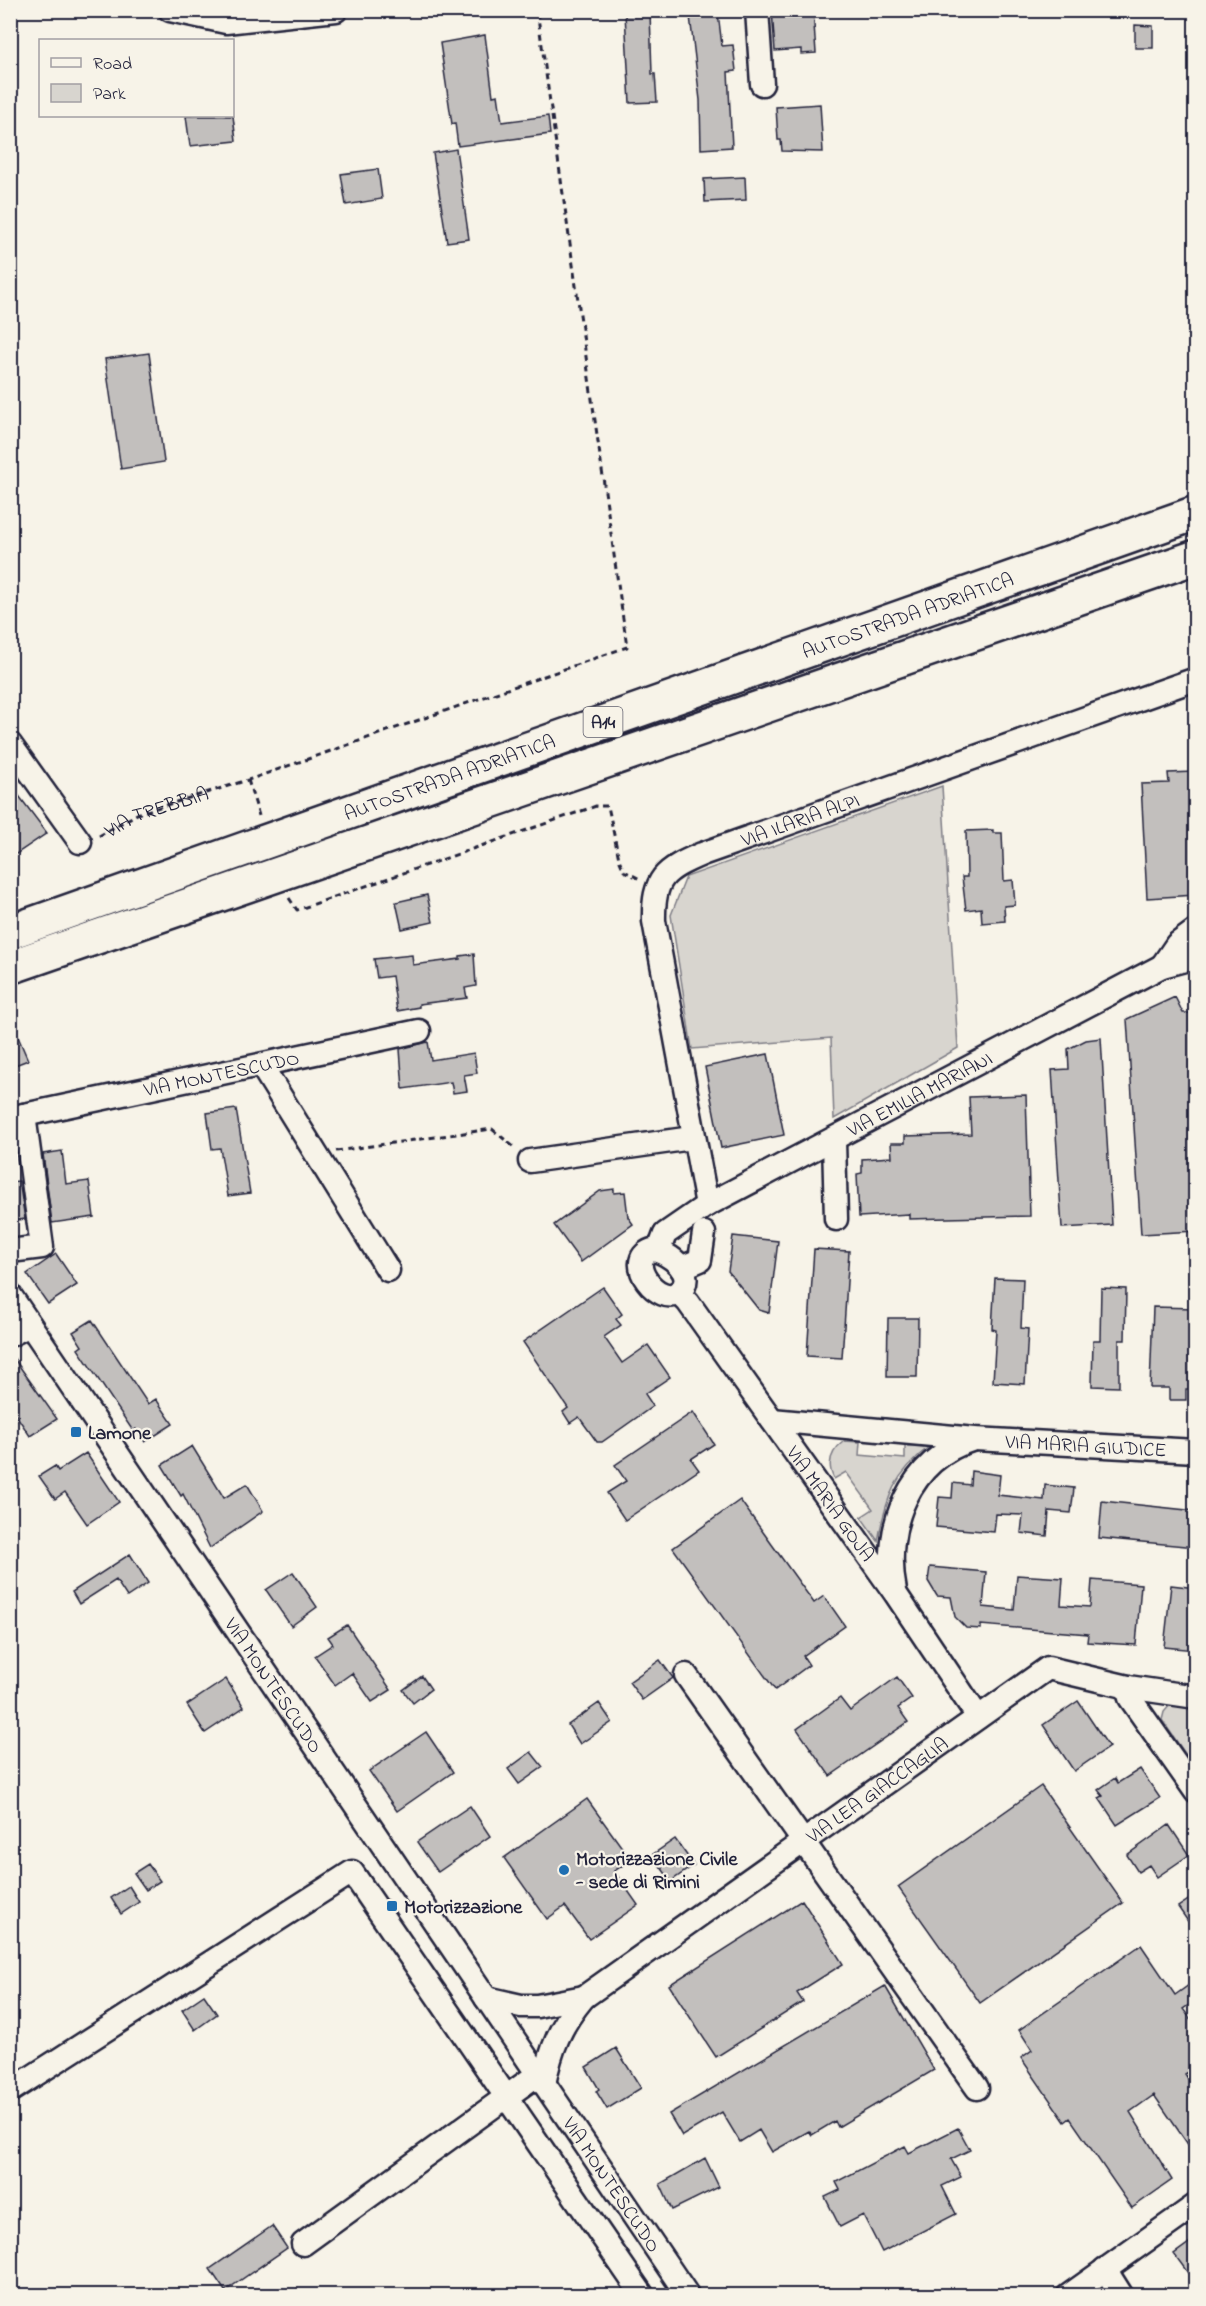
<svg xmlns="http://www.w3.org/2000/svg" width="1206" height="2306" viewBox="0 0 1206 2306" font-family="'Indie Flower',sans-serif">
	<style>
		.green { fill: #d8d5cf; stroke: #7d7c85; stroke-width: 1.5 }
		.building { fill: #c2bfbd; stroke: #22223b; stroke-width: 1.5 }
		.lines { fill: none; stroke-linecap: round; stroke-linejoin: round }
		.minor-casing { stroke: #22223b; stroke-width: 27 }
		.highway-casing { stroke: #22223b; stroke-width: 38 }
		.path { stroke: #22223b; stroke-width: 3; stroke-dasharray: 6 4.5; stroke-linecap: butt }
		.minor { stroke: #f7f3e8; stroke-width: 22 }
		.highway { stroke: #f7f3e8; stroke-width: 33 }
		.poi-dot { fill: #1f6fb2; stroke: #f7f3e8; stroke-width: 2 }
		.labels { text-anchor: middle; stroke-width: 4.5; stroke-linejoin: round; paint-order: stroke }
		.shield { fill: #f7f3e8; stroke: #62616f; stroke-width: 1.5 }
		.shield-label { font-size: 18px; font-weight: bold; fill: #22223b }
		.street-label { font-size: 20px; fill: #22223b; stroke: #f7f3e8 }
		.poi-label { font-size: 20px; font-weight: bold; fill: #22223b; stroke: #f7f3e8; text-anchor: start }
	</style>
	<rect width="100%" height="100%" fill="#f7f3e8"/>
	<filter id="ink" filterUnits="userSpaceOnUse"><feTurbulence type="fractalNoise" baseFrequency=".0167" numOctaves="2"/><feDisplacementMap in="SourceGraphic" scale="12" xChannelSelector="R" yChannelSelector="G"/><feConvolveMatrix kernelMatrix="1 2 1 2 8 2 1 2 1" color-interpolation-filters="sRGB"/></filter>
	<g filter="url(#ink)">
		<path class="green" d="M942,786L958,1048L834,1119L831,1038L692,1049L671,915L686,877Z
			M844,1441L860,1442L859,1455L905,1459V1446L931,1445C894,1474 886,1497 878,1541L861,1517L873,1509L846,1472L834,1479C826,1463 831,1451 844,1441Z
			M1170,1705L1195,1709V1768L1162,1720L1164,1712Z"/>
		<path class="building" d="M772,10H813L816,53L801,54V49L775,51Z
			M650,13L652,74H655L657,102L630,103L625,14Z
			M718,13L722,46L733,45L736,71L728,72L732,147L701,149L700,100L690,16Z
			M1135,25L1153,26V48H1135Z
			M485,35L493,96L498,95L502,122L548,116L550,134L458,146L455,123L452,124L440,43Z
			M820,104L823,152L782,151L781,140H778L776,107Z
			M186,116H233L236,141L190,146Z
			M456,149L469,239L447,242L433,153Z
			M378,169L382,199L346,205L341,174Z
			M745,177L746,200L705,202L704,179Z
			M149,353L164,462L121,469L105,359Z
			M1194,772L1196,895L1147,898L1141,784L1169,783L1168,773Z
			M10,784L47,833L10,858Z
			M993,830V833H1002L1004,881L1013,880L1015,905L1004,906L1005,921L982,923L981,908L966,910L962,877H967L966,831Z
			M427,895L433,922L402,929L396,902Z
			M474,954L476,986L465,988L467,998L419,1004V1007L397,1011L392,976L377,978L374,959L412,955L413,965L460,959V956Z
			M1175,997L1183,1013H1196V1231L1141,1234L1127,1019Z
			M10,1018L28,1060L10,1067Z
			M1101,1038L1112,1225L1062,1228L1052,1070L1069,1069L1068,1049L1086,1040Z
			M428,1042L431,1060L474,1053L477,1073L464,1075L467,1091L453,1093L451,1082L403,1089L400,1049Z
			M768,1054L784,1135L721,1148L705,1067Z
			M1026,1095L1030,1216L909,1219V1214L859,1217L857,1174L862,1173V1159L892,1157L891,1143H905V1136L971,1134L969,1097Z
			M236,1109L250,1193L228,1196L220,1148L212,1149L207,1113Z
			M62,1151L66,1184L89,1181L94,1217L52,1223L43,1154Z
			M19,1181L25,1219L10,1221V1182Z
			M614,1189V1193L625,1192L628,1217L633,1224L581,1262L554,1225L600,1191Z
			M733,1236L778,1241L769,1313L759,1310L728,1271Z
			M814,1249L849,1251L842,1358L807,1356Z
			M56,1254L77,1285L48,1304L27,1274Z
			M995,1278L1023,1279L1021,1328L1028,1329L1025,1384L993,1382L996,1330L992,1329Z
			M603,1287L622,1314L616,1319L621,1325L604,1337L622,1363L648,1345L670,1377L645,1394L653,1406L602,1442H597L579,1417L570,1423L563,1412L568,1408L523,1342Z
			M1101,1288L1126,1289L1125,1340H1119V1387L1092,1386L1093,1340H1100Z
			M1153,1307L1196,1308V1389H1186V1400H1169V1388H1150Z
			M888,1318H918L917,1377H887Z
			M92,1320L148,1404L156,1399L173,1424L145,1442L136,1429L133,1431L78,1349L82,1346L73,1332Z
			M10,1353L57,1419L30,1436L10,1406Z
			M693,1412L714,1444L691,1459L699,1470L625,1520L607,1493L626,1481L615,1465Z
			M192,1446L224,1498L247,1484L263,1511L210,1548L183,1494L181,1496L162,1465Z
			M86,1453L119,1502L87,1524L65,1492L55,1499L39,1476L55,1466L58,1471Z
			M971,1471L1000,1475L998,1495L1044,1500L1045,1485L1074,1488L1071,1513L1049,1511L1047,1536L1021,1533L1023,1515L996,1514L994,1532L936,1527L939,1497L952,1498L953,1483L970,1485Z
			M740,1500L814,1603L824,1596L845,1626L803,1656L809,1665L775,1690L673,1548Z
			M1102,1501L1196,1511V1547L1099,1538Z
			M130,1554L148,1583L127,1597L116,1580L79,1604L72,1592Z
			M930,1567L986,1572L983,1607L1014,1610L1017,1575L1063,1578L1061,1605L1090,1607L1092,1580L1141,1584L1136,1645L1087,1642L1088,1634L981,1625V1629L966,1628L955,1617L951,1597L937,1596L928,1581Z
			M293,1572L317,1607L291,1626L266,1590Z
			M1171,1585L1196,1588V1650L1164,1647Z
			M347,1625L391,1690L372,1702L352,1673L335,1685L315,1656L333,1644L328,1637Z
			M660,1660L673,1678L642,1700L629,1682Z
			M422,1676L431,1689L413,1703L403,1690Z
			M897,1677L912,1698L898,1708L908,1722L830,1776L797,1729L840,1698L850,1711Z
			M226,1679L244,1707L205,1733L187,1705Z
			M1078,1701L1109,1747L1074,1771L1043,1725Z
			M599,1703L612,1722L580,1744L568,1725Z
			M426,1732L453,1772L397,1811L369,1771Z
			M531,1752L543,1767L519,1784L508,1769Z
			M1140,1769L1160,1798L1117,1825L1099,1798L1103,1796L1098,1790L1115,1778L1118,1783Z
			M1041,1786L1123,1903L980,2003L898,1887Z
			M587,1799L631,1860L614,1871L638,1905L589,1939L565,1906L547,1919L504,1858Z
			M470,1806L490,1836L438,1872L417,1842Z
			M1169,1825L1189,1855L1157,1877L1149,1865L1138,1872L1127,1855Z
			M675,1839L694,1865L671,1881L652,1855Z
			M148,1864L160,1881L146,1890L134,1873Z
			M129,1886L139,1902L121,1914L111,1898Z
			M1196,1895V1933L1178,1907Z
			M802,1900L843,1964L797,1993L803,2002L716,2057L669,1985Z
			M1141,1945L1175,1995L1196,1980V2000L1183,2009L1196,2026V2067L1185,2074L1196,2091V2156L1154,2095L1130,2112L1172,2180L1132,2208L1070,2118L1065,2122L1021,2058L1032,2050L1019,2030Z
			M885,1986L934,2070L838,2127L835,2121L812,2135L809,2131L772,2152L759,2130L740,2142L722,2112L682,2136L669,2114Z
			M204,1995L217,2014L195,2030L182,2010Z
			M616,2048L641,2088L607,2109L596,2091L599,2089L586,2067Z
			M958,2128L970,2150L951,2159L961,2177L942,2186L956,2214L882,2252L863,2215L840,2227L825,2197L840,2190L836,2182L905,2146L909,2153Z
			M705,2158L719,2187L672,2210L660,2184Z
			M272,2226L287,2248L225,2291L210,2269Z
			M1196,2238V2284L1174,2254Z"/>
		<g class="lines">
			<defs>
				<g id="minor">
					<path d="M170,10L226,22L336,10"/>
					<path d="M757,10L762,84"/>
					<path d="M10,744L80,842"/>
					<path d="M1162,966L1177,944L1196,930"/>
					<path d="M261,1065L388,1270"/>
					<path id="s2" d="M10,1118L419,1031"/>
					<path d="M834,1140L836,1219"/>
					<path d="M530,1161L692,1138"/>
					<path id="s3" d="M707,1205L654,921C653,878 664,870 702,854L1196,679"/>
					<path d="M652,1250C668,1251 699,1275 679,1292C660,1308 622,1261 652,1250Z"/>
					<path id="s4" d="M659,1250L665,1234L707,1205L1162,966L1196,957"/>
					<path d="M10,1251L42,1247L24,1115"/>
					<path d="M681,1268L700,1260L704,1233"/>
					<path id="s5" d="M678,1292L688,1302L895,1593L978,1717"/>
					<path id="s6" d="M10,1295L688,2296"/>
					<path d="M10,1335L30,1325"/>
					<path id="s7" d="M772,1420L975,1439L1196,1451"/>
					<path d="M895,1591C882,1528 909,1459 974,1439"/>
					<path d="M686,1675L977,2088"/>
					<path d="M1128,1687L1130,1698L1196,1792"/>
					<path d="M486,1998L521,2006H537L584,1997"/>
					<path id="s8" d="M544,2084C551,2048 560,2026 584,1997L1048,1668L1128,1687L1196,1697"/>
					<path d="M10,2091L352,1872L643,2296"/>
					<path d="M303,2244L538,2074"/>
					<path d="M1105,2269L1122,2296"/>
					<path d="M1068,2296L1196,2205"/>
				</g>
				<g id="highway">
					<path id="s9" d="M10,932L1196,513"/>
					<path d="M10,967L1196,557"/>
				</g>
			</defs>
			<use href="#minor" class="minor-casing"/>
			<use href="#highway" class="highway-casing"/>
			<g class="path">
				<path d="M248,780L260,819"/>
				<path id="s1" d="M99,836L137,814L248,780L627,647L537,10"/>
				<path d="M289,898L297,910L596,806H608L619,859L624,871L640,879"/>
				<path d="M336,1151L492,1129L515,1148"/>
			</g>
			<use href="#minor" class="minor"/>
			<use href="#highway" class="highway"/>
		</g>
	</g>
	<g class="poi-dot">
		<rect x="70" y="1426" width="12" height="12" rx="3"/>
		<circle cx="564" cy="1870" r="6"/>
		<rect x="386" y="1900" width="12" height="12" rx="3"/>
	</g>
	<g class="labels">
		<rect class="shield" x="583.5" y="707" width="39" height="30" rx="4.5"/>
		<g class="shield-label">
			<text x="603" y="728">A14</text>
		</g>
		<g class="street-label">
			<text dy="7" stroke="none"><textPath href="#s9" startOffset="952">AUTOSTRADA ADRIATICA</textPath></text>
			<text dy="7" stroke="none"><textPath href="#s9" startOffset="466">AUTOSTRADA ADRIATICA</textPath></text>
			<text dy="7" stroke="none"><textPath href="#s1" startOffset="63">VIA TREBBIA</textPath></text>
			<text dy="7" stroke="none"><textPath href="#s3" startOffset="484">VIA ILARIA ALPI</textPath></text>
			<text dy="7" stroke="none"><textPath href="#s2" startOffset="216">VIA MONTESCUDO</textPath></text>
			<text dy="7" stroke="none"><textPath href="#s4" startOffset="308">VIA EMILIA MARIANI</textPath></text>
			<text dy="7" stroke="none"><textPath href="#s7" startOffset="315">VIA MARIA GIUDICE</textPath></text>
			<text dy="7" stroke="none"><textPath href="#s5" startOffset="261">VIA MARIA GOJA</textPath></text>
			<text dy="7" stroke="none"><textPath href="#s6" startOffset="471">VIA MONTESCUDO</textPath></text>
			<text dy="7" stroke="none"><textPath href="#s8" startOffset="456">VIA LEA GIACCAGLIA</textPath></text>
			<text dy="7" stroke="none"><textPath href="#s6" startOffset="1074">VIA MONTESCUDO</textPath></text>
		</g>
		<g class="poi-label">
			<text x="88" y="1439">Lamone</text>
			<text x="576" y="1865">Motorizzazione Civile<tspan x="576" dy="23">- sede di Rimini</tspan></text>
			<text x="404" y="1913">Motorizzazione</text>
		</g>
	</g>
	<rect width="1206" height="2306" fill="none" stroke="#f7f3e8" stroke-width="36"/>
	<rect x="18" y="18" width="1170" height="2270" fill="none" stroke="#22223b" stroke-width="2" filter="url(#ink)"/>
	<rect x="39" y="39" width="195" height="78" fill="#f7f3e8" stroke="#a29fa3" stroke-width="1.5"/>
	<rect x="51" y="58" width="30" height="9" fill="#f7f3e8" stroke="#a29fa3" stroke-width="1.5"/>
	<text x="93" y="69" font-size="18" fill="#22223b">Road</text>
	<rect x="51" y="84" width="30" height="18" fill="#d8d5cf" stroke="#a29fa3" stroke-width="1.5"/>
	<text x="93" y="99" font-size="18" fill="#22223b">Park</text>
</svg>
